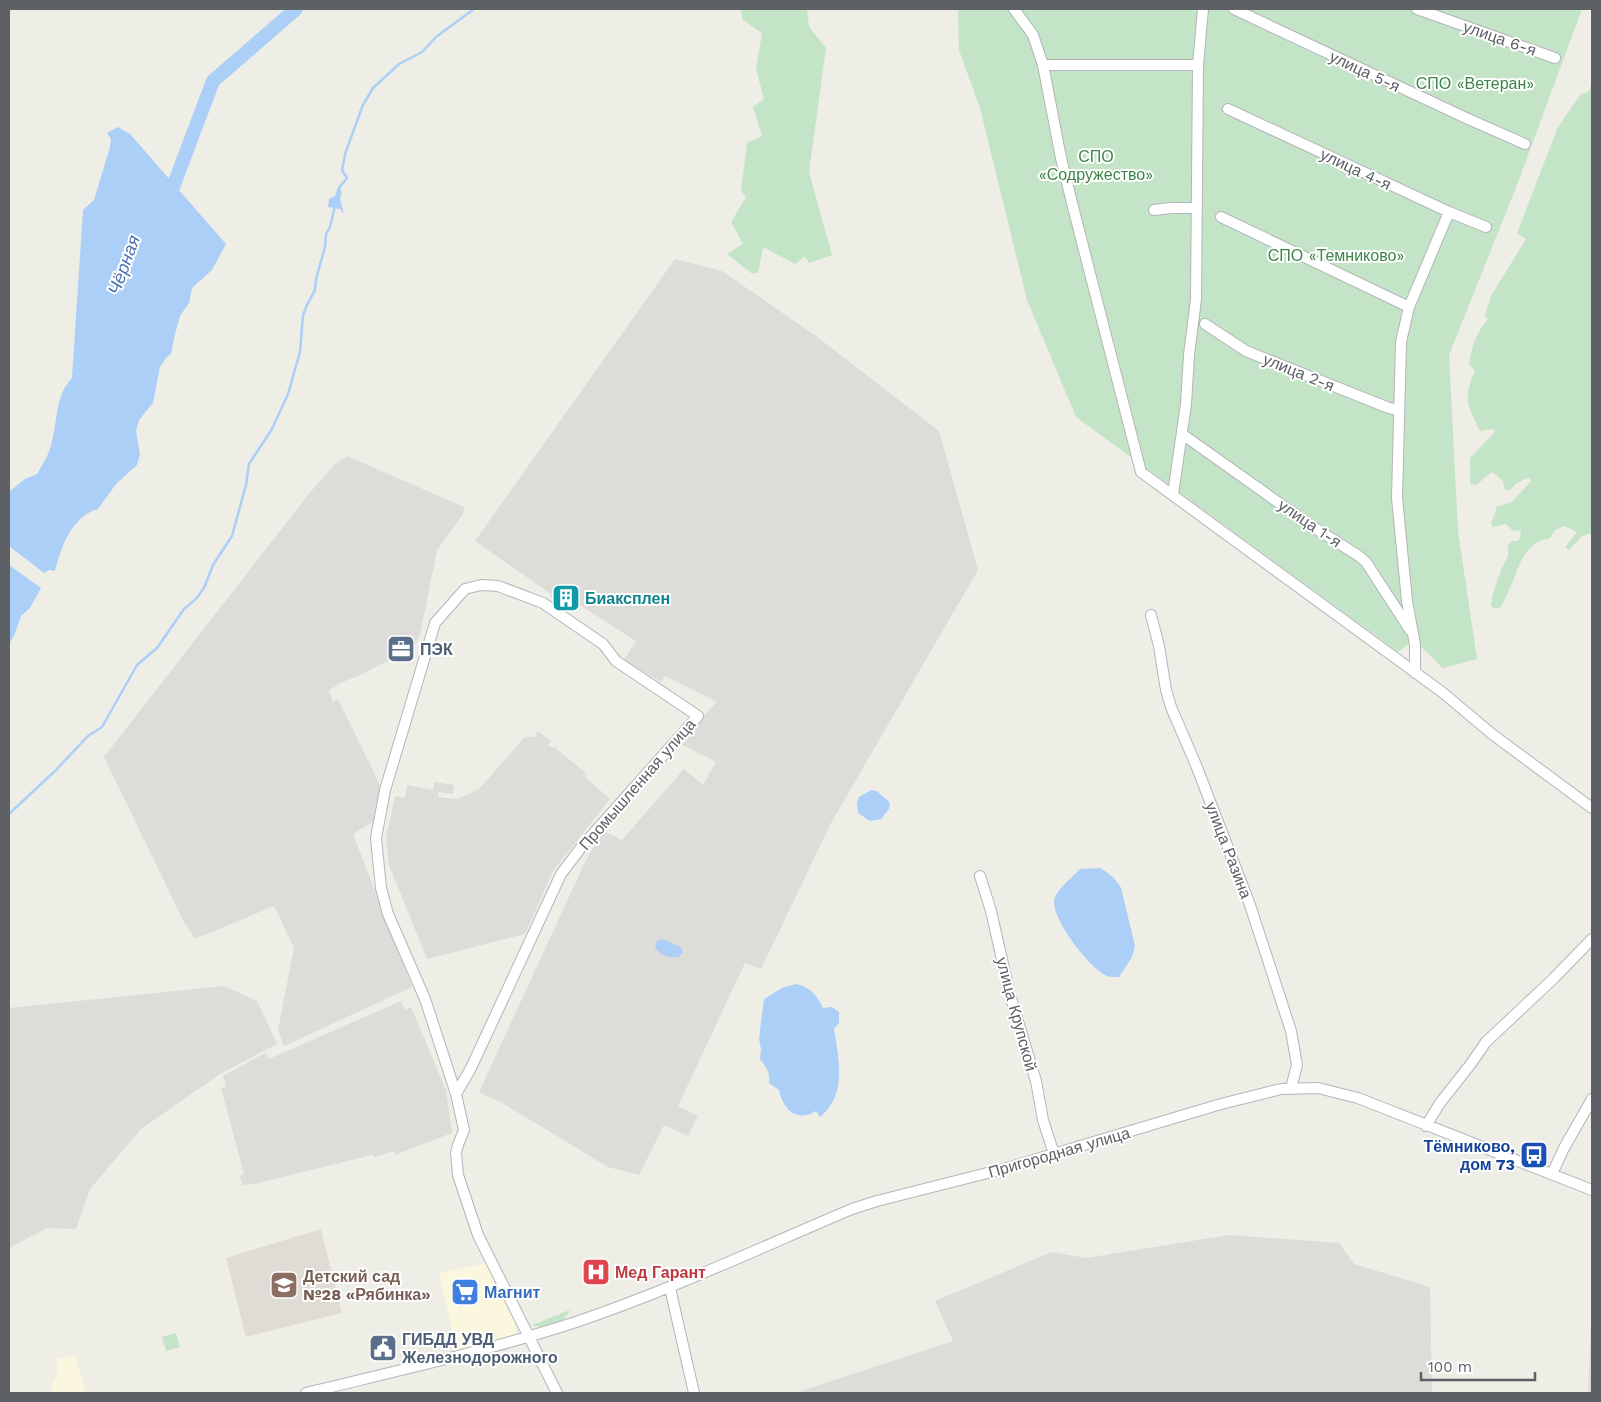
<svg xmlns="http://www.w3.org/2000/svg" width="1601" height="1402" viewBox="0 0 1601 1402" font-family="'Work Sans',sans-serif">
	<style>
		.commercial { fill: #fbf7de }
		.industrial { fill: #dddcd8 }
		.education { fill: #dedcd4 }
		.green { fill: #c4e4c7 }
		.water { fill: #accff8 }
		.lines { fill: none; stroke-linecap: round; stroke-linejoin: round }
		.stream { stroke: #accff8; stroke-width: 2.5 }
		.river { stroke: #accff8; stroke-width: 14 }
		.minor-casing { stroke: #b3b5b9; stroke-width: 12 }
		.minor { stroke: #fff; stroke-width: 10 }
		.labels { text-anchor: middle; stroke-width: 4; stroke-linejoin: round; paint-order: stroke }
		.street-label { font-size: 16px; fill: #5d6065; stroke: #fff }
		.park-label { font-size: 16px; fill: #3d8447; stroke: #fff }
		.culture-label { font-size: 16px; font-weight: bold; fill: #0d838f; stroke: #fff; text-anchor: start }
		.service-label { font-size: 16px; font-weight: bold; fill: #4e5e75; stroke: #fff; text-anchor: start }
		.transit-label { font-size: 16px; font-weight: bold; fill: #164399; stroke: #fff; text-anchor: end }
		.health-label { font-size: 16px; font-weight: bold; fill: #be3a42; stroke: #fff; text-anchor: start }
		.education-label { font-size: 16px; font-weight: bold; fill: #785e54; stroke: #fff; text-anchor: start }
		.shop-label { font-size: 16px; font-weight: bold; fill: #366cbe; stroke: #fff; text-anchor: start }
		.water-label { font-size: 18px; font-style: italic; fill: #4c74b2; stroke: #fff }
	</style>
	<rect width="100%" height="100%" fill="#eeede6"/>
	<path class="commercial" d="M487,1263L516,1321L517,1330L515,1335L510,1338L457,1352L439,1273Z
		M75,1355L86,1393H52L51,1387L58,1371L56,1359Z"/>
	<path class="industrial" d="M675,259L722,271L816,336L939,431L978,570L831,823L761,969L745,963L678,1106L698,1116L688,1136L664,1125L639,1175L608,1167L502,1103L479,1092L586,860L603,831L622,840L684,769L703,785L716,762L679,743L717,702L665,676L661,682L624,660L636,641L578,604L572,611L550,596L551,594L475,541Z
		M347,456L464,507L463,514L437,550L420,635L411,652L379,665L363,674L340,683L329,691L333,702L338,699L380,785L374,821L353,834L412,987L284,1046L278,1030L294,948L274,906L195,939L183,920L104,757L308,495L335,464Z
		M538,731L551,741L548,745L553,748L554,747L586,773L584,776L610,799L553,871L525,934L427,959L389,865L386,838L395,796L405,798L407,785L433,790L434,782L454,785L453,794L439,792L438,797L457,799L479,789L525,737H534Z
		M224,986L257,1001L277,1044L220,1074L141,1129L90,1189L76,1229L47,1228L9,1248V1008Z
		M401,1001L405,1010L411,1007L446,1090L452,1133L395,1155L393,1151L375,1157L372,1155L254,1184L242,1185L240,1176L244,1174L221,1088L226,1087L223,1076L265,1053L269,1059Z
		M1229,1235L1339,1243L1354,1264L1430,1287L1432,1393H800L804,1390L953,1341L935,1301L1052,1252L1086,1258Z
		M1591,1325H1592V1393H1588Z"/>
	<path class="education" d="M321,1229L342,1313L246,1337L226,1258Z"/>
	<path class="green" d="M740,9H807L809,27L826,48L809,172L832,255L809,263L805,256L795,264L763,247L758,273H751L727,254L743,244L731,222L746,197L741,191L747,143L762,136L753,107L764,99L756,69L762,33L743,20Z
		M958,9H1582L1517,185L1449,355L1458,531L1477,659L1443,668L1414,640L1398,652L1076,417L1027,300L980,108L959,50Z
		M1592,83V533L1582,536L1569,550L1565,547L1577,532L1564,526L1555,530L1550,538C1526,542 1520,562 1513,581C1509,590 1505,599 1501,607L1496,609L1491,606L1493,593L1501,570L1508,556V545L1512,541H1517L1520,538L1521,531L1512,530L1506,524L1493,527L1491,523L1496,511V507L1512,502L1531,481L1529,477L1514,485L1511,490H1505L1503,481L1492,472L1476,485L1470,484V458L1495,432L1493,429L1480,431C1467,405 1463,398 1475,371L1469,364C1472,346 1476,333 1488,319L1485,315L1491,296L1526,239L1517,233L1558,127L1581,94L1588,92Z
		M570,1310C562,1326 548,1330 532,1325Z
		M176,1333L180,1347L166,1351L162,1337Z"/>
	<path class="water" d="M118,127L130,134L226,244L212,270L192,288L189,303L180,316L174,338L171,354L166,358L160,367L153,403L139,420L136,431L140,454L137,465L116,484L98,509C72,516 61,547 55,571L49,570L44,573L9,546V492L25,479L37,474C43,464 50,453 52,441C58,419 55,396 72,378L83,210L94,200L110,147L111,139L107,133Z
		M338,187L340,188L342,194L340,198L344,214L340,209L328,207L329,199L335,196Z
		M9,565L41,588L30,608L21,616L14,636L9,644Z
		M871,790L877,791L890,803L889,809L881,819L870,821L858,813L857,803L859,797Z
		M1100,868C1109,873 1116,879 1121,888L1135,946L1132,957L1119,977C1115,977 1110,977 1107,976C1089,968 1054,922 1054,902C1055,890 1072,878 1080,869Z
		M662,939L681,947L683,952L679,957C670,958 660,956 655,947L657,941Z
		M796,984C810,987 817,995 823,1008L832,1007L839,1012V1023L834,1029C839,1060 847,1095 820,1117L816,1111C796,1123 783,1109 779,1090L769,1083C771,1074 765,1065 760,1059L761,1049L759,1039L764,999L782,988Z"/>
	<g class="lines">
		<path class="stream" d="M339,188L347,178L342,170L346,151L363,105L373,88L399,64L422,52L436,37L474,9
			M9,814L55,771L88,736L102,727L137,665L157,648L184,609L196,599L204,588L213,565L232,536L246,485L249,464L272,429L288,394L300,352L303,315L308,303L315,290L316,279L325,247L326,234L330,227L335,206"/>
		<path class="river" d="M167,203L213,81L296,9"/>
		<defs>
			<path id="minor" d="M1014,9L1033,35L1043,65L1061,158L1073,207L1141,472L1442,692L1492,734L1592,808
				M1234,9L1466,118L1525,144
				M1417,9L1555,58
				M1043,65H1198
				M1228,109L1449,212L1486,227
				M1154,210L1171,208H1195
				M1221,217L1409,307
				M1205,324L1246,351L1389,408L1399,410
				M1182,434L1310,525L1359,556L1366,562L1410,630
				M1173,494L1186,404L1189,355L1196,299L1198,65L1203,9
				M1151,615L1159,646L1166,690L1171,707L1196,765L1250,905L1291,1031L1297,1065L1291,1088
				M1415,673V645L1407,601L1397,498L1401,342L1409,307L1449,212
				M980,876L991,911L1010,995L1036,1081L1043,1120L1054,1154
				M456,1094L471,1068L561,874L583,845L698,716L616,661L603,644L543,603L498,586L481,585L465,589L435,623L385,790L376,838L381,888L388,914L425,999L456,1094L464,1130L458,1145L456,1153L458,1175L478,1235L557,1393
				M1426,1126L1440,1103L1470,1065L1486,1042L1553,979L1592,939
				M1552,1174L1564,1148L1592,1099
				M670,1288L694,1393
				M306,1393C396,1371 487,1351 576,1322C670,1290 760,1248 852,1209L877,1201L1007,1168L1221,1104L1281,1089L1318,1088L1358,1098L1592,1190"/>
		</defs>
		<use href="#minor" class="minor-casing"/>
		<use href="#minor" class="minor"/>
	</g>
	<defs>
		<symbol id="building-square" viewBox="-11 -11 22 22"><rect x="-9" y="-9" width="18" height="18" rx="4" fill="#0f9aa8" stroke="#fff"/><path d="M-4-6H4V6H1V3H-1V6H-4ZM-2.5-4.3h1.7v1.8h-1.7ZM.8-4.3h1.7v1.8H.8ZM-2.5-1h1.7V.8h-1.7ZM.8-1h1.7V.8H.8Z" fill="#fff"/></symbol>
		<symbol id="office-square" viewBox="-11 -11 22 22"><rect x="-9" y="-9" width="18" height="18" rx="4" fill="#5c6f8a" stroke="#fff"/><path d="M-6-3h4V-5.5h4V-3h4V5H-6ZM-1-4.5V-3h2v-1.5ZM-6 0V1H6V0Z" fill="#fff"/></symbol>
		<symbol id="bus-square" viewBox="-11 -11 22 22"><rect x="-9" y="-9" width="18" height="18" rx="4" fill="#1a4fb4" stroke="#fff"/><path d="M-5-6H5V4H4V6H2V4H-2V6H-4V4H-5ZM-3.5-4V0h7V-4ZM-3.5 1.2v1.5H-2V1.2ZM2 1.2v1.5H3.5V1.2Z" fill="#fff"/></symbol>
		<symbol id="hospital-square" viewBox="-11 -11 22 22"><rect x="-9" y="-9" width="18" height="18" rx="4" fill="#e0444e" stroke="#fff"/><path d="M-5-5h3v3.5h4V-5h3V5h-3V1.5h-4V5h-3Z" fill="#fff"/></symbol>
		<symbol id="school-square" viewBox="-11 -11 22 22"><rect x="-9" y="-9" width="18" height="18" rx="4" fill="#8d6e63" stroke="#fff"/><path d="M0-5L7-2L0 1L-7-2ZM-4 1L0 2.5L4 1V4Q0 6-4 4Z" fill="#fff"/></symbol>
		<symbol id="supermarket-square" viewBox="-11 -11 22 22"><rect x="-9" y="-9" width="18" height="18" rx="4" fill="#3f7fe0" stroke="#fff"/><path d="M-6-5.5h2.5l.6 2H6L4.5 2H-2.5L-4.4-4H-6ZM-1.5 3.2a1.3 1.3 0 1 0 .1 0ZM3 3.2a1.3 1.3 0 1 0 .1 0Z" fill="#fff"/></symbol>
		<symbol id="civic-square" viewBox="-11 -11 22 22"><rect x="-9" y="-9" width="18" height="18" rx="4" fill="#5c6f8a" stroke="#fff"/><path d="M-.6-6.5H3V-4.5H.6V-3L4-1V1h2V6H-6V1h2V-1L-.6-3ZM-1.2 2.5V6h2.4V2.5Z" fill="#fff"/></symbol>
	</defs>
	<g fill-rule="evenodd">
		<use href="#building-square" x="550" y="582" width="32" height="32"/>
		<use href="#office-square" x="385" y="633" width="32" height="32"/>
		<use href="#bus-square" x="1518" y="1139" width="32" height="32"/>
		<use href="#hospital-square" x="580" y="1256" width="32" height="32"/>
		<use href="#school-square" x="268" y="1269" width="32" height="32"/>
		<use href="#supermarket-square" x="449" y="1276" width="32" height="32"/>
		<use href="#civic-square" x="367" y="1332" width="32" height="32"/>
	</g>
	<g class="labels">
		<g class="street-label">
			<text transform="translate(1500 38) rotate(19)" y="6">улица 6-я</text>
			<text transform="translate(1365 71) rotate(25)" y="6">улица 5-я</text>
			<text transform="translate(1356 169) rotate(25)" y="6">улица 4-я</text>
			<text transform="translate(1299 372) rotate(22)" y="6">улица 2-я</text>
			<text transform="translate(1310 523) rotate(34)" y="6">улица 1-я</text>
			<text transform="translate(637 784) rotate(-49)" y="6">Промышленная улица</text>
			<text transform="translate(1229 850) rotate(69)" y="6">улица Разина</text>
			<text transform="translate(1017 1014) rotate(75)" y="6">улица Крупской</text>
			<text transform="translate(1059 1152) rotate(-16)" y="6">Пригородная улица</text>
		</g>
		<g class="park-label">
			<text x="1475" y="89">СПО «Ветеран»</text>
			<text x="1096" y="162">СПО<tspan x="1096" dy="18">«Содружество»</tspan></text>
			<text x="1336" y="261">СПО «Темниково»</text>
		</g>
		<g class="culture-label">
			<text x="585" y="604">Биаксплен</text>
		</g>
		<g class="service-label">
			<text x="420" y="655">ПЭК</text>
			<text x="402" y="1345">ГИБДД УВД<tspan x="402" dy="18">Железнодорожного</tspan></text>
		</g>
		<g class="transit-label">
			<text x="1515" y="1152">Тёмниково,<tspan x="1515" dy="18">дом 73</tspan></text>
		</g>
		<g class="health-label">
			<text x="615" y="1278">Мед Гарант</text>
		</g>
		<g class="education-label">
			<text x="303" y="1282">Детский сад<tspan x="303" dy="18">№28 «Рябинка»</tspan></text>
		</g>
		<g class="shop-label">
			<text x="484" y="1298">Магнит</text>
		</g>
		<g class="water-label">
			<text transform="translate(124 265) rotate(-70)" y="6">Чёрная</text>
		</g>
	</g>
	<rect width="1601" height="1402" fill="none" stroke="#5d6065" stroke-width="20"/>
	<path d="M1421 1372v8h114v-8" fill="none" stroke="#5d6065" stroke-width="2.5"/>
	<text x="1428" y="1372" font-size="15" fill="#5d6065" stroke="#ffffff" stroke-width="4" paint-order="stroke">100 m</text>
</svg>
